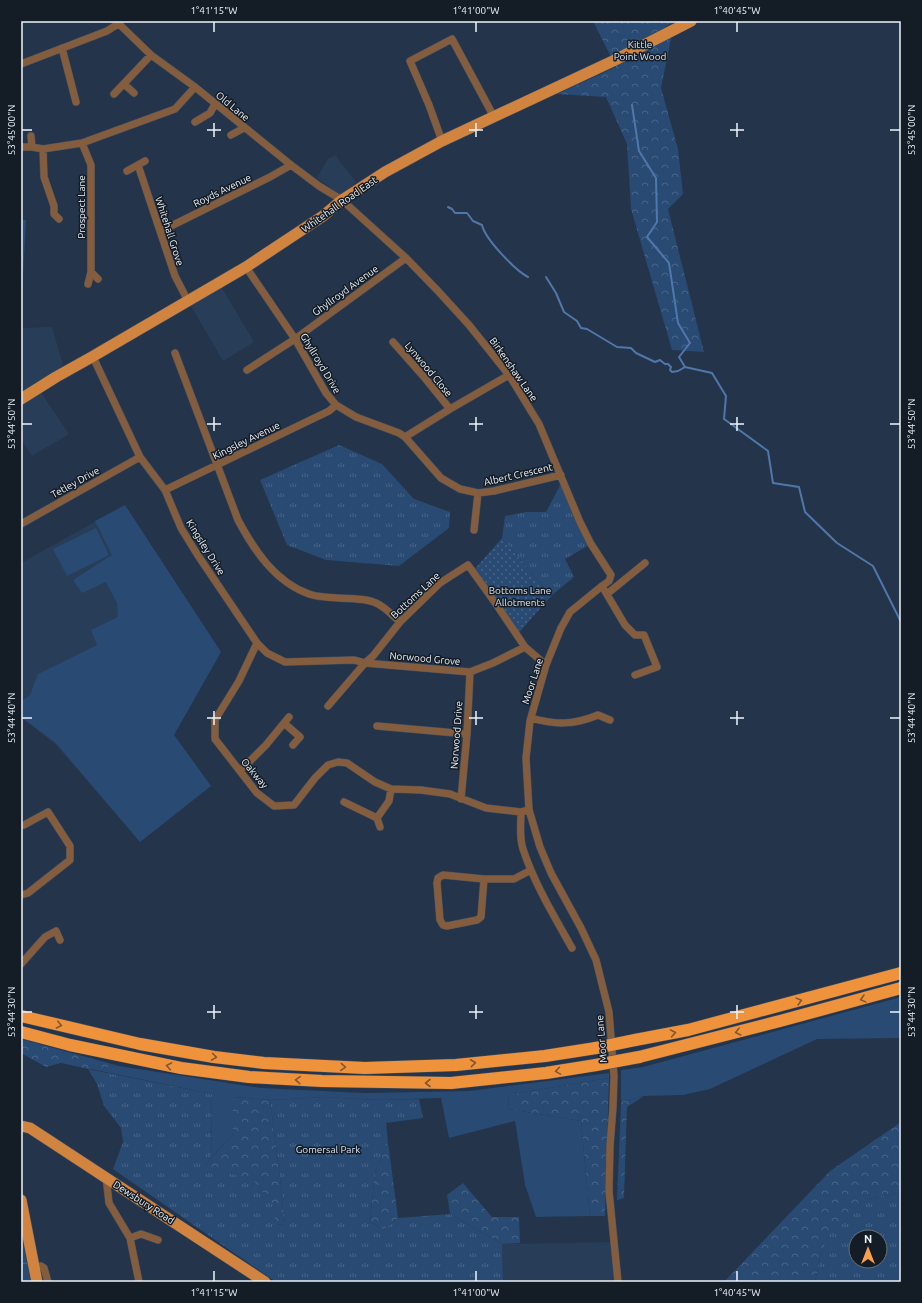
<svg xmlns="http://www.w3.org/2000/svg" width="922" height="1303" viewBox="0 0 922 1303" font-family="Ubuntu,sans-serif">
	<style>
		.built { fill: #283e58 }
		.grass { fill: #284a73 }
		.forest { fill: url(#forest-crowns) }
		.park { fill: url(#park-tufts); fill-rule: evenodd }
		.garden { fill: url(#garden-dots) }
		.lines { fill: none; stroke-linecap: round; stroke-linejoin: round }
		.stream { stroke: #5077a9; stroke-width: 2 }
		.street-casing { stroke: #404f63; stroke-width: 8 }
		.primary-casing { stroke: #404f63; stroke-width: 12 }
		.highway-casing { stroke: #404f63; stroke-width: 13 }
		.street { stroke: #835d3e; stroke-width: 7 }
		.primary { stroke: #d1843f; stroke-width: 11 }
		.highway { stroke: #ef923c; stroke-width: 12 }
		.highway-bridge-casing { stroke: #404f63; stroke-width: 13; stroke-linecap: butt }
		.highway-bridge { stroke: #ef923c; stroke-width: 12 }
		.oneway { stroke: #825730 }
		.ticks { fill: none; stroke: #edf4fc; stroke-width: 1.5 }
		.labels { text-anchor: middle; stroke-width: 3; stroke-linejoin: round; paint-order: stroke }
		.park-label { font-size: 10px; fill: #dae5f4; stroke: #141c25 }
		.street-label { font-size: 10px; fill: #edf4fc; stroke: #141c25 }
		.neatline { fill: none; stroke: #edf4fc; stroke-width: 1.5 }
		.ticks-label { font-size: 10px; text-anchor: middle; fill: #edf4fc }
	</style>
	<defs>
		<pattern id="forest-crowns" width="20" height="18" patternUnits="userSpaceOnUse"><rect width="20" height="18" fill="#284a73"/><path d="M2 6a3 3 0 1 1 6 0M12 15a3 3 0 1 1 6 0" fill="none" stroke="#486588"/></pattern>
		<pattern id="park-tufts" width="24" height="20" patternUnits="userSpaceOnUse"><rect width="24" height="20" fill="#284a73"/><path d="M3 7l-1-3M5 7V3M7 7l1-3M15 17l-1-3M17 17v-4M19 17l1-3" fill="none" stroke="#486588"/></pattern>
		<pattern id="garden-dots" width="8" height="8" patternUnits="userSpaceOnUse"><rect width="8" height="8" fill="#284a73"/><path d="M2 2h.1M6 6h.1" fill="none" stroke="#486588" stroke-width="1.8" stroke-linecap="round"/></pattern>
	</defs>
	<rect width="100%" height="100%" fill="#24344a"/>
	<path class="built" d="M335,155L356,182L342,196L317,178L328,159Z
		M219,283L254,342L223,361L188,301Z
		M52,327L63,365L38,388L69,434L32,456L21,439V328Z
		M125,505L221,652L174,735L211,786L140,842L56,745L21,717V563Z
		M615,1242L618,1282H503L502,1244Z"/>
	<path class="grass" d="M21,220H26L21,313Z
		M125,505L221,652L174,735L211,786L140,842L56,743L21,717V702L30,695L38,674L97,645L91,630L118,617L117,603L106,582L82,593L73,580L112,555L95,521Z
		M96,528L109,555L67,576L53,549Z
		M901,997V1038L817,1039L710,1089L683,1095L644,1096L621,1102V1070L643,1067Z
		M119,1066L261,1088L365,1093L469,1091L609,1073V1078L508,1095L509,1109L581,1121L590,1216L536,1217L525,1185L515,1121L449,1138L441,1098L376,1100L326,1097L270,1100L234,1097L233,1134L211,1158L212,1094L86,1068Z"/>
	<path class="forest" d="M593,21H676L665,27L671,39L661,88L678,149L683,194L668,209L704,352L672,350L631,209L627,144L606,97L557,94L616,67Z
		M21,1039L119,1066L88,1069L61,1063L46,1067L21,1053Z
		M609,1078L605,1216H590L581,1121L509,1109L508,1095Z
		M644,1096L627,1107L624,1198L617,1200L621,1102Z
		M233,1097L270,1100L281,1186L284,1224L275,1225L205,1165L233,1134Z
		M901,1122V1192L868,1199L821,1253L815,1282H724L830,1171Z
		M388,1142L398,1218L383,1230L370,1221L375,1172Z
		M463,1183L492,1217H519L520,1243L502,1244L450,1214L447,1195Z
		M21,1234L31,1282H21Z"/>
	<path class="park" d="M339,445L382,464L414,499L450,512L449,528L399,566L326,560L287,545L260,480Z
		M563,480L591,544L565,559L574,577L551,596L502,538L505,516L526,512H546Z
		M88,1069L212,1094L211,1158L205,1165L254,1181L274,1205L275,1225L284,1224L281,1186L270,1100L326,1097L375,1100L419,1099L423,1118L386,1123L388,1142L375,1172L370,1221L383,1230L398,1218L450,1214L502,1244L503,1282H276L113,1169L123,1142L121,1128L104,1106L97,1084Z
		M901,1192V1282H815L821,1253L831,1229L846,1215L868,1199ZM856,1237H880V1261H856Z"/>
	<path class="garden" d="M502,538L551,596L517,635L472,572Z"/>
	<g class="lines">
		<path class="stream" d="M632,105L639,151L656,178L657,222L647,237L669,263L678,323L690,343L679,357L685,367
			M448,207L452,209L455,213H467L473,221L482,225C485,239 515,270 528,277
			M546,277L556,293L564,312L577,321L581,328L587,329L617,347L631,348L636,353L655,362L660,360L665,364H668L671,367L670,370L672,372L678,371L685,367
			M685,367L712,373L726,396L724,419L768,451L773,483L799,487L805,512L837,543L873,566L901,622"/>
		<defs>
			<path id="street" d="M116,21L151,55L195,87L291,165L319,186L342,200L406,258L438,291L469,325L509,375L539,424L580,522L591,544L611,575L609,581L602,586
				M62,48L76,102
				M21,64L107,31L118,24
				M124,84L134,93
				M114,94L151,55
				M195,122L210,113L215,104
				M231,135L244,128
				M31,136L32,147
				M442,141L429,105L410,61L452,39L494,117
				M82,143L91,165V272L88,284
				M21,147H32L43,149L82,143L175,109L195,87
				M43,149L44,177L54,206V214L59,219
				M138,165L175,276L188,301
				M127,171L145,161
				M161,231L270,177L291,165
				M246,267L295,339L326,393L336,405L356,417L399,433L405,437L450,409L509,375
				M91,272L98,279
				M393,342L424,377L450,409
				M175,353L238,520C254,550 275,582 309,594C328,601 363,595 378,604C386,608 393,616 400,622
				M93,357L140,457L165,490L181,528L197,554L257,643L267,653L285,662L354,660L365,663L470,672L493,663L525,647
				M247,370L295,339L406,258
				M405,437L441,478L460,489L478,493L494,491L561,475
				M165,490L329,411L336,405
				M21,524L140,457
				M474,530L478,493
				M607,594L645,563
				M257,643L239,681L215,720V739L257,793L274,806L294,805L315,778L328,765L338,762L347,763L375,782L391,789L421,790L450,794L486,808L521,812
				M328,706L365,663L373,656L400,622L440,583L468,565L496,604L525,647L546,665
				M531,718C555,725 574,725 598,715L610,720
				M284,723L289,717
				M377,726L467,734
				M240,771L266,745L284,723L300,737L293,745
				M461,799L467,734L470,672
				M344,802L377,818L389,801L391,789
				M525,811L521,812C521,824 519,837 523,849C534,883 554,916 572,948
				M377,818L380,827
				M484,879L443,875L438,878L437,883L440,920L443,925L447,926L477,920L481,917L484,879H514L531,870
				M21,895L28,893L70,860V846L48,812L24,825
				M21,964L45,937L56,931L60,940
				M106,1177L109,1203L130,1238L139,1282
				M130,1238L141,1234L158,1240
				M34,1267L41,1266L44,1268L48,1282
				M618,1282L609,1191L610,1146L613,1107L614,1076L609,1012L596,960L581,928L551,873L540,847L529,810L526,758L530,721L546,665L561,628L570,612L602,586L625,625L635,635H644L657,667L635,675"/>
			<path id="primary" d="M21,399L56,377L90,358L246,267L323,216L342,200L385,172L442,141L613,61L691,21
				M21,1126L30,1128L265,1282
				M21,1200L37,1282"/>
			<path id="highway" d="M21,1016L140,1044L214,1057L264,1063L365,1068L456,1065L545,1056L596,1048
				M21,1032L70,1045L181,1068L249,1077L322,1081L451,1083L546,1073L596,1065
				M635,1040L688,1030L901,973
				M639,1057L780,1021L901,988"/>
		</defs>
		<use href="#street" class="street-casing"/>
		<use href="#primary" class="primary-casing"/>
		<use href="#highway" class="highway-casing"/>
		<use href="#street" class="street"/>
		<use href="#primary" class="primary"/>
		<use href="#highway" class="highway"/>
		<defs>
			<path id="highway-bridge" d="M596,1048L635,1040
				M596,1065L639,1057"/>
		</defs>
		<use href="#highway-bridge" class="highway-bridge-casing"/>
		<use href="#highway-bridge" class="highway-bridge"/>
	</g>
	<defs><path id="oneway-chevron" d="M-2-3.5L2.5 0L-2 3.5" fill="none" stroke-width="1.6" stroke-linecap="round" stroke-linejoin="round"/></defs>
	<g class="oneway">
		<use href="#oneway-chevron" transform="translate(863 999) rotate(165)"/>
		<use href="#oneway-chevron" transform="translate(799 1001) rotate(-15)"/>
		<use href="#oneway-chevron" transform="translate(59 1025) rotate(13)"/>
		<use href="#oneway-chevron" transform="translate(738 1032) rotate(166)"/>
		<use href="#oneway-chevron" transform="translate(673 1033) rotate(-10)"/>
		<use href="#oneway-chevron" transform="translate(214 1057) rotate(9)"/>
		<use href="#oneway-chevron" transform="translate(473 1063) rotate(-6)"/>
		<use href="#oneway-chevron" transform="translate(169 1066) rotate(-170)"/>
		<use href="#oneway-chevron" transform="translate(343 1067) rotate(3)"/>
		<use href="#oneway-chevron" transform="translate(558 1071) rotate(171)"/>
		<use href="#oneway-chevron" transform="translate(298 1080) rotate(-177)"/>
		<use href="#oneway-chevron" transform="translate(428 1083) rotate(-180)"/>
	</g>
	<path class="ticks" d="M214,22V32M476,22V32M737,22V32M214,123V137M476,123V137M737,123V137M22,130H32M207,130H221M469,130H483M730,130H744M890,130H900M214,417V431M476,417V431M737,417V431M22,424H32M207,424H221M469,424H483M730,424H744M890,424H900M214,711V725M476,711V725M737,711V725M22,718H32M207,718H221M469,718H483M730,718H744M890,718H900M214,1005V1019M476,1005V1019M737,1005V1019M22,1012H32M207,1012H221M469,1012H483M730,1012H744M890,1012H900M214,1271V1281M476,1271V1281M737,1271V1281"/>
	<g class="labels">
		<g class="park-label">
			<text x="640" y="48">Kittle<tspan x="640" dy="12">Point Wood</tspan></text>
			<text x="520" y="594">Bottoms Lane<tspan x="520" dy="12">Allotments</tspan></text>
			<text x="328" y="1153">Gomersal Park</text>
		</g>
		<g class="street-label">
			<text transform="translate(233 106) rotate(40)" y="4">Old Lane</text>
			<text transform="translate(222 190) rotate(-26)" y="4">Royds Avenue</text>
			<text transform="translate(339 204) rotate(-35)" y="4">Whitehall Road East</text>
			<text transform="translate(81 207) rotate(-90)" y="4">Prospect Lane</text>
			<text transform="translate(170 231) rotate(72)" y="4">Whitehall Grove</text>
			<text transform="translate(345 290) rotate(-36)" y="4">Ghyllroyd Avenue</text>
			<text transform="translate(321 363) rotate(59)" y="4">Ghyllroyd Drive</text>
			<text transform="translate(429 369) rotate(50)" y="4">Lynwood Close</text>
			<text transform="translate(514 369) rotate(55)" y="4">Birkenshaw Lane</text>
			<text transform="translate(246 440) rotate(-26)" y="4">Kingsley Avenue</text>
			<text transform="translate(518 474) rotate(-13)" y="4">Albert Crescent</text>
			<text transform="translate(75 482) rotate(-29)" y="4">Tetley Drive</text>
			<text transform="translate(206 547) rotate(58)" y="4">Kingsley Drive</text>
			<text transform="translate(415 595) rotate(-43)" y="4">Bottoms Lane</text>
			<text transform="translate(425 658) rotate(5)" y="4">Norwood Grove</text>
			<text transform="translate(532 681) rotate(-72)" y="4">Moor Lane</text>
			<text transform="translate(456 735) rotate(-86)" y="4">Norwood Drive</text>
			<text transform="translate(255 773) rotate(50)" y="4">Oakway</text>
			<text transform="translate(601 1039) rotate(-95)" y="4">Moor Lane</text>
			<text transform="translate(144 1202) rotate(33)" y="4">Dewsbury Road</text>
		</g>
	</g>
	<rect width="922" height="1303" fill="none" stroke="#141c25" stroke-width="44"/>
	<g transform="translate(868 1249)"><circle r="19" fill="#141c25" stroke="#6b727b"/>
	<path d="M0-3L7 15L0 10L-7 15Z" fill="#fa9f4e"/>
	<text y="-6" font-size="11" font-weight="bold" text-anchor="middle" fill="#edf4fc">N</text>
	</g>
	<rect x="22" y="22" width="878" height="1259" class="neatline"/>
	<g class="ticks-label">
		<text x="214" y="14">1°41'15"W</text>
		<text x="476" y="14">1°41'00"W</text>
		<text x="737" y="14">1°40'45"W</text>
		<text transform="translate(11 130) rotate(-90)" y="4">53°45'00"N</text>
		<text transform="translate(911 130) rotate(-90)" y="4">53°45'00"N</text>
		<text transform="translate(11 424) rotate(-90)" y="4">53°44'50"N</text>
		<text transform="translate(911 424) rotate(-90)" y="4">53°44'50"N</text>
		<text transform="translate(11 718) rotate(-90)" y="4">53°44'40"N</text>
		<text transform="translate(911 718) rotate(-90)" y="4">53°44'40"N</text>
		<text transform="translate(11 1012) rotate(-90)" y="4">53°44'30"N</text>
		<text transform="translate(911 1012) rotate(-90)" y="4">53°44'30"N</text>
		<text x="214" y="1296">1°41'15"W</text>
		<text x="476" y="1296">1°41'00"W</text>
		<text x="737" y="1296">1°40'45"W</text>
	</g>
</svg>
